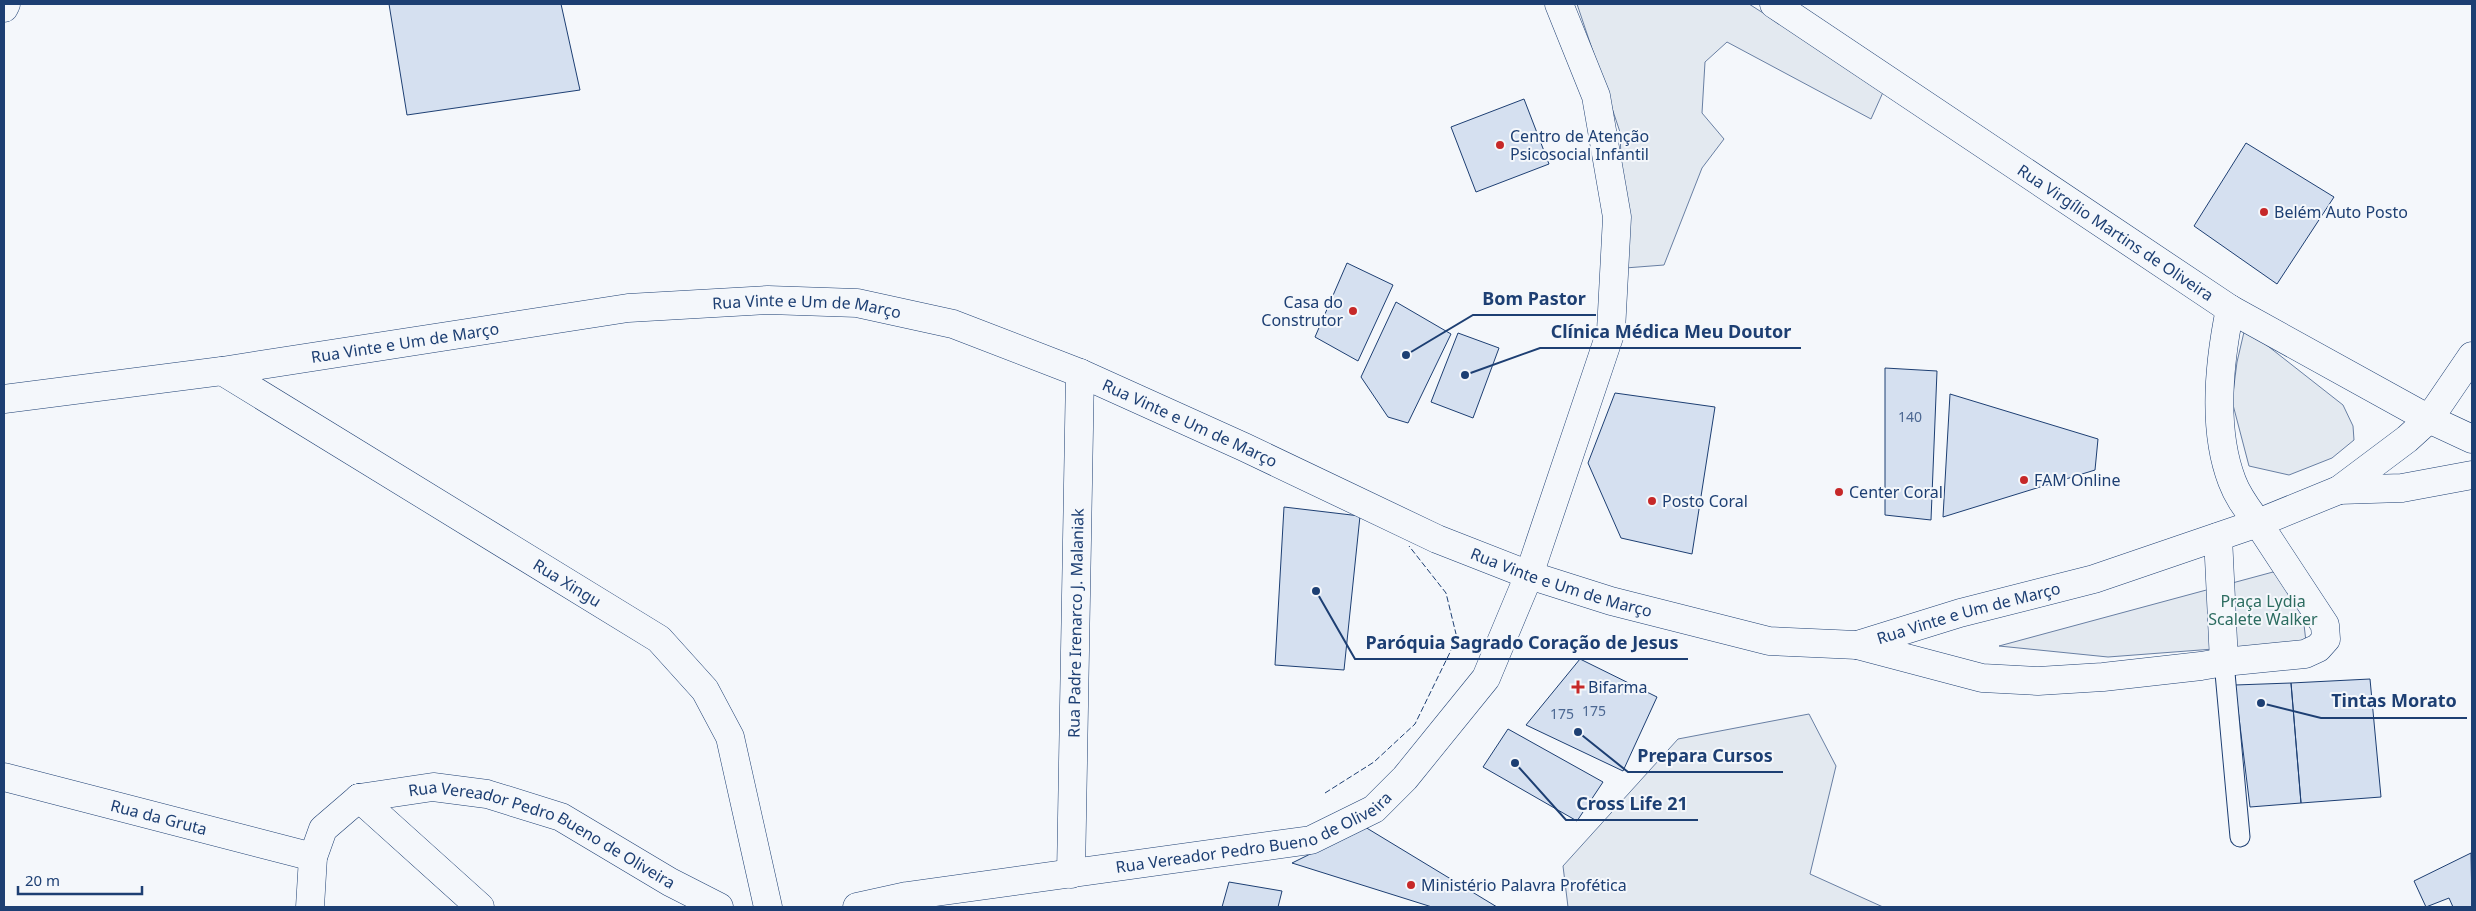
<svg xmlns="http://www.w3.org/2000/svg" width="2476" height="911" viewBox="0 0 2476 911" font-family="'Noto Sans',sans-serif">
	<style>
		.green { fill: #e3e9f0; stroke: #687fa3 }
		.building { fill: #d5e0f0; stroke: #1d3f73 }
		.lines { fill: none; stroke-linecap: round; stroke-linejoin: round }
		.service-casing { stroke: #1d3f73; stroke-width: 21 }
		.minor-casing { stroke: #1d3f73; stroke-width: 29 }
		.secondary-casing { stroke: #1d3f73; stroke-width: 29 }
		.service { stroke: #f4f7fb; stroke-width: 19 }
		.minor { stroke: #f4f7fb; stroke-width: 28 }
		.secondary { stroke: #f4f7fb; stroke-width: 28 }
		.fence { stroke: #1d3f73; stroke-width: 1; stroke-dasharray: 6 2.5; stroke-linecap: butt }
		.poi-dot { fill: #c62828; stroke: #f4f7fb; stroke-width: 2 }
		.labels { text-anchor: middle; stroke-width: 4; stroke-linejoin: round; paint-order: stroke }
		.number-label { font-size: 14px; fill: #4b6792 }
		.poi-label { font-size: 16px; fill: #1d3f73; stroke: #f4f7fb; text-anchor: start }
		.street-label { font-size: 16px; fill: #1d3f73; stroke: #f4f7fb }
		.park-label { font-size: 16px; fill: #2c6c60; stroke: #f4f7fb }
		.leader { fill: none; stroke: #1d3f73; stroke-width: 2 }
		.callout-dot { fill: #1d3f73; stroke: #f4f7fb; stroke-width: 2 }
		.callout-label { font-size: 18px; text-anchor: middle; font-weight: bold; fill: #1d3f73; stroke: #f4f7fb; stroke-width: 4; stroke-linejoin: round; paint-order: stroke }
	</style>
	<rect width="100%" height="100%" fill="#f4f7fb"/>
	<path class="green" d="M1577,4H1749L1884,90L1871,119L1727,42L1705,62L1702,113L1724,139L1702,168L1664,265L1625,268L1620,132Z
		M2244,332L2264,343L2343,405L2353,426L2354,440L2332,458L2289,475L2249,466L2232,401L2237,362Z
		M2273,572L2301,598L2306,642L2108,657L1999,646Z
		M1809,714L1836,766L1810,874L1883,907H1568L1563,866L1678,739Z"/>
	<path class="building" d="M389,4H561L580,90L407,115Z
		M1524,99L1549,164L1476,192L1451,127Z
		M2246,143L2334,197L2277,284L2194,226Z
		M1347,263L1393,285L1358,361L1315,337Z
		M1396,302L1451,334L1408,423L1388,417L1361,377Z
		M1458,333L1499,348L1473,418L1431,402Z
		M1885,368L1937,371L1931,520L1885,515Z
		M1615,393L1715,407L1692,554L1621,538L1588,463Z
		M1950,394L2098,439L2095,470L1943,517Z
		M1284,507L1360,516L1344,670L1275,665Z
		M1580,659L1657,697L1623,771L1526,725Z
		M2370,679L2381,797L2301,803L2291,683Z
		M2291,683L2301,803L2250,807L2235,685Z
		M1508,729L1603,782L1577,821L1483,767Z
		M1365,827L1497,907H1432L1292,863Z
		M2471,853L2472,907H2453L2449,898L2426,907L2414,881Z
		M1229,882L1282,891L1278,907H1222Z"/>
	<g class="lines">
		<defs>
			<path id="service" d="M2224,662L2240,837"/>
			<g id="minor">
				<path id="s1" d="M1774,4L2230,309L2429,419L2472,439"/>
				<path d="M4,8L6,4"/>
				<path id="s2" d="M222,371L659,639L705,690L730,737L768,907"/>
				<path d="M2218,537L2224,662"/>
				<path d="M1857,645L1982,678L2038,681L2103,677L2201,666L2224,662L2305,654L2318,648L2326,639L2325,625C2304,593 2283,561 2262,529C2251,513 2239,500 2232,481C2212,429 2219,363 2230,309"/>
				<path id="s3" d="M4,777L313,857"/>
				<path id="s4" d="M359,798L433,787L487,794L561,817L670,882L719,907"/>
				<path d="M359,798L480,907"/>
				<path id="s5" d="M1071,874L1080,373"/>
				<path d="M310,907L313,857L323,829L359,798"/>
				<path id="s6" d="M857,907L907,896L1311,840L1374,809L1405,778L1486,678L1529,575L1611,331L1617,217L1596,96L1559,4"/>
			</g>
			<g id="secondary">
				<path id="s7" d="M4,399L222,371L628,308L768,300L857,303L953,324L1080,373L1244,447L1437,539L1529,575L1611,601L1769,641L1857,645L1960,613L2094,579L2258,523L2339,490L2407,439L2429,419L2472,356"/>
				<path d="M2339,490L2402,488L2472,475"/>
			</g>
		</defs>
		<use href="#service" class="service-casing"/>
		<use href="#minor" class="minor-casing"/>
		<use href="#secondary" class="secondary-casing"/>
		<use href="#service" class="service"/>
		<use href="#minor" class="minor"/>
		<use href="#secondary" class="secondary"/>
		<path class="fence" d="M1325,793L1374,762L1415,724L1457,638L1446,593L1409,546"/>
	</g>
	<g class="poi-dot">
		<circle cx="1500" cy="145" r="5"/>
		<circle cx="2264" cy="212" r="5"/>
		<circle cx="1353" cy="311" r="5"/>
		<circle cx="2024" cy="480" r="5"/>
		<circle cx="1839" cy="492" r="5"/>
		<circle cx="1652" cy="501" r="5"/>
		<path d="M1575.5 679.5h5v5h5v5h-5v5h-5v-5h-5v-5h5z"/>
		<circle cx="1411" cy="885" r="5"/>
	</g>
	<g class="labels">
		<g class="number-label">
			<text x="1910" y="422">140</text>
			<text x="1594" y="716">175</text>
			<text x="1562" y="719">175</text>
		</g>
		<g class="poi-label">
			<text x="1510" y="142">Centro de Atenção<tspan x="1510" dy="18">Psicosocial Infantil</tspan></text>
			<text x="2274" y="218">Belém Auto Posto</text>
			<text x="1343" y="308" text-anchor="end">Casa do<tspan x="1343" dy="18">Construtor</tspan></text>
			<text x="2034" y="486">FAM Online</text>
			<text x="1849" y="498">Center Coral</text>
			<text x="1662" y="507">Posto Coral</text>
			<text x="1588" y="693">Bifarma</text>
			<text x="1421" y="891">Ministério Palavra Profética</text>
		</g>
		<g class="street-label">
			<text dy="6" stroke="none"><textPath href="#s1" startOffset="411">Rua Virgílio Martins de Oliveira</textPath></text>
			<text dy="6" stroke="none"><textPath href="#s7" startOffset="810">Rua Vinte e Um de Março</textPath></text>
			<text dy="6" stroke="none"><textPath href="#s7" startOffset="405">Rua Vinte e Um de Março</textPath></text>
			<text dy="6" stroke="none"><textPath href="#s7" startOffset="1215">Rua Vinte e Um de Março</textPath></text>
			<text dy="6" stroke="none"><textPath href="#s7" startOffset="1620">Rua Vinte e Um de Março</textPath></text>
			<text dy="6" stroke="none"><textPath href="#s2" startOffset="405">Rua Xingu</textPath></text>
			<text dy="6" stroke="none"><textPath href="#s7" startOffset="2040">Rua Vinte e Um de Março</textPath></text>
			<text dy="6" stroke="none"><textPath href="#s5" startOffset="251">Rua Padre Irenarco J. Malaniak</textPath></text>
			<text dy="6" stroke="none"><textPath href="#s3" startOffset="160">Rua da Gruta</textPath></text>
			<text dy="6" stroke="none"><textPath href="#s6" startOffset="406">Rua Vereador Pedro Bueno de Oliveira</textPath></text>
			<text dy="6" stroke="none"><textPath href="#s4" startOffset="194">Rua Vereador Pedro Bueno de Oliveira</textPath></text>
		</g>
		<g class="park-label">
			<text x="2263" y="607">Praça Lydia<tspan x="2263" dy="18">Scalete Walker</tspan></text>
		</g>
	</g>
	<path class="leader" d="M1406 355L1473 315H1596M1465 375L1540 348H1801M1316 591L1355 659H1688M2261 703L2321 718H2467M1578 732L1628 772H1783M1515 763L1566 820H1698"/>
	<g class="callout-dot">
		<circle cx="1406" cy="355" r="5"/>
		<circle cx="1465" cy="375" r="5"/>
		<circle cx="1316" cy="591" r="5"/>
		<circle cx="2261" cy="703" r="5"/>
		<circle cx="1578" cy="732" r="5"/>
		<circle cx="1515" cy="763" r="5"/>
	</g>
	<g class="callout-label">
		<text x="1534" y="305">Bom Pastor</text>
		<text x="1671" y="338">Clínica Médica Meu Doutor</text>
		<text x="1522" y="649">Paróquia Sagrado Coração de Jesus</text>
		<text x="2394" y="707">Tintas Morato</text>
		<text x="1705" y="762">Prepara Cursos</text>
		<text x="1632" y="810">Cross Life 21</text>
	</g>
	<rect width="2476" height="911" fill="none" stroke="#1d3f73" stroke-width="10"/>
	<path d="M18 886v8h124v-8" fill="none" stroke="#1d3f73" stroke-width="2.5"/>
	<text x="25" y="886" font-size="15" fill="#1d3f73" stroke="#f4f7fb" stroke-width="4" paint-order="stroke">20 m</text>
</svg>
